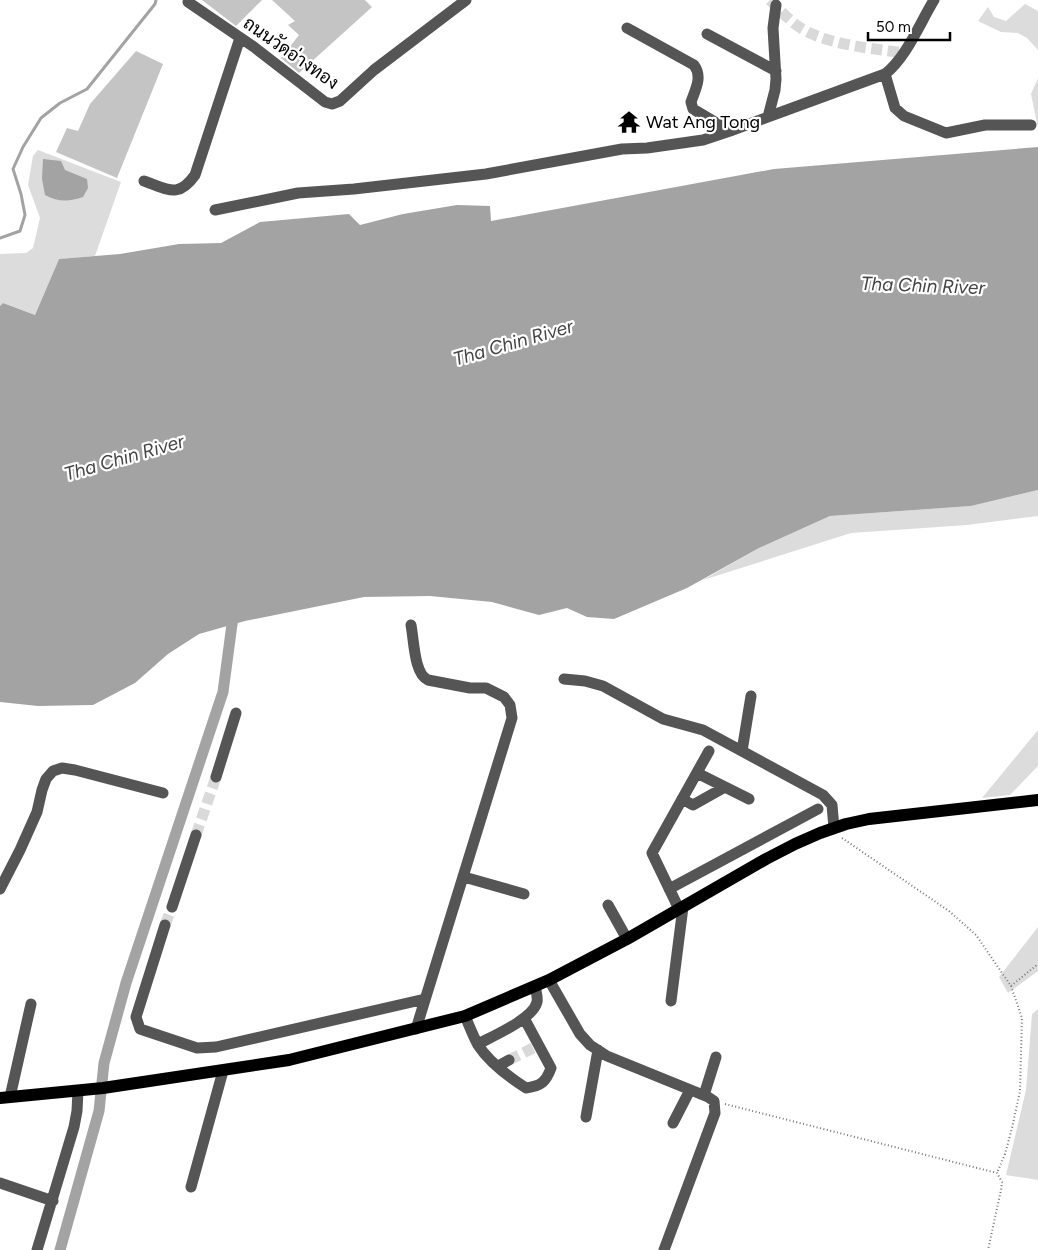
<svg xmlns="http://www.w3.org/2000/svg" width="1038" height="1250" viewBox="0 0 1038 1250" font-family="Figtree,Sarabun,sans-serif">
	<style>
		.green { fill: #dcdcdc }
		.water { fill: #a3a3a3 }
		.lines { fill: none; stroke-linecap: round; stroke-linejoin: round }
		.stream { stroke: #a3a3a3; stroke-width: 3 }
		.canal { stroke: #a3a3a3; stroke-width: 11 }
		.building { fill: #c4c4c4 }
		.minor-tunnel { stroke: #d9d9d9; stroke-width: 11; stroke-dasharray: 11 5.5; stroke-linecap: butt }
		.path { stroke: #777; stroke-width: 2; stroke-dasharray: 1 2.5; stroke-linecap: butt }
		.minor { stroke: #555; stroke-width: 11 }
		.major { stroke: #000; stroke-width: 12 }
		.labels { text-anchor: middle; stroke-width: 4.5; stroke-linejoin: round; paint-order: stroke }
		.street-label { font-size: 18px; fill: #000; stroke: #fff }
		.poi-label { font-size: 18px; fill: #000; stroke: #fff; text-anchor: start }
		.water-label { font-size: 19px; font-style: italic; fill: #444; stroke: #fff }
	</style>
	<rect width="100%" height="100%" fill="#fff"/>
	<path class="green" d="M1025,4L1038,11V50L1027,38L1018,33L1001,32L978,21L988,7L994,17L1006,21Z
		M1038,78V128L1031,94Z
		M38,150L121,182L95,256L59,259L35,315L3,303L0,306V254L26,253L33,248L40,218L28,185L33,156Z
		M1038,490V516L967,525L851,533L703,580L759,548L830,516L971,506Z
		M1038,730V766L1010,795L982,798Z
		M1038,927V971L1008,993L999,977Z
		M1038,1009V1180L1006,1175L1026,1090L1032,1014Z"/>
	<path class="water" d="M1038,147V490L971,506L830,516L759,548L687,588L614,619L587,617L567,608L539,615L492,602L430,596L364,597L245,621L199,634L168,654L135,683L93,705L38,706L0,702V306L3,303L35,315L59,259L120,254L179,244L221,243L260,222L349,214L360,225L403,214L457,205L490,206L491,221L774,169Z
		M43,159L61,161L65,170L87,179L88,188L83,197C69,202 58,202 45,195L42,179Z"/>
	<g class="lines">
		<path class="stream" d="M0,238L20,231L25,215L21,194L13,169L23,147L41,118L60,103L87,89L155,4L156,0"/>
		<path class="canal" d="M60,1250L99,1111L104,1063L126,983L223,692L234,609"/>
	</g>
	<path class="building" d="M202,0H262L236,26Z
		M272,0H365L372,7L299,73L281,58L299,35L288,25L295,21Z
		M136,51L163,64L117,178L56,152L67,128L78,131L90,104Z"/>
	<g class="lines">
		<path class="minor-tunnel" d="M770,0C778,8 786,17 795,24C822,45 871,48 904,53
			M196,835L216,777
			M165,925L172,907
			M509,1060L533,1048"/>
		<path class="path" d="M842,838L949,911L976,935L1011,986L1022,1018L1020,1091L1012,1128L1005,1154L997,1173
			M1011,986L1038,964
			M725,1104L997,1173L1002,1182L1001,1190L988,1250"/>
		<path class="minor" d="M188,2L254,47L325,102L332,104L340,101L374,70L466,0
			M627,28L694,65C703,77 695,90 691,102L693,109L730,131
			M707,34L776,71
			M885,74L895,108L904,116L946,133L985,125H1031
			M768,117L775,90L776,79L773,28L776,5
			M144,181C168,189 178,199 195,175L240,38
			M215,210L298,193L354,189L486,174L622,149L647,148L703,140L730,131L885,74C906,58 920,23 934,0
			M411,625C414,640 414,674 428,680L470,688H486L504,697L510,705L512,718L416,1029
			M564,679L585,681L603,686L663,719L703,730L823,795L832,805L834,828
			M742,751L751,696
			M697,773L725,787
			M216,777L236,713
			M682,799L693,805L725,787L749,799
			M464,877L524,894
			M0,889L20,850L37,812L42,790L46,779L53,771L62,768L75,770L163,793
			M669,889L818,809
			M608,905L627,939
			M172,907L196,835
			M679,909L652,853L709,751
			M165,925L136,1017L140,1029L197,1048L216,1047L425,999
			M549,980L580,1034L590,1045L607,1056L708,1097L714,1101L715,1113L664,1250
			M671,1001L683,907
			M465,1016C469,1025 473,1036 478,1045C489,1062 509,1077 526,1088C541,1086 546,1082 551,1068L524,1018
			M478,1044C493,1036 533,1019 537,1002C538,997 536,991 535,986
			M498,1066L509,1060
			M704,1095L716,1057
			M10,1097L31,1004
			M586,1117L598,1050
			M673,1123L690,1090
			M0,1183L53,1201
			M191,1187L223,1071
			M37,1250L74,1127L77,1111L78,1091"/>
		<path class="major" d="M0,1098L103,1088L289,1060L465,1016L549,980L627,939L766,859L795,844L820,833L846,824L869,819L1038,800"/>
	</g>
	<defs>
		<symbol id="temple-bare" viewBox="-9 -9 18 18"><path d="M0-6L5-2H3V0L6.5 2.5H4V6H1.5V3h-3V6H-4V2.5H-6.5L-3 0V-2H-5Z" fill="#000" stroke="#fff" stroke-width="2.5" paint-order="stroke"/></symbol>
	</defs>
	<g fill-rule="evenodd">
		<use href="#temple-bare" x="613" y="106" width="32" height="32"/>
	</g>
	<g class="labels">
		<g class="street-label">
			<text transform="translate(291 53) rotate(35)" y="6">ถนนวัดอ่างทอง</text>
		</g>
		<g class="poi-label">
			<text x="646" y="128">Wat Ang Tong</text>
		</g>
		<g class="water-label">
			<text transform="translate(923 285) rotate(2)" y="7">Tha Chin River</text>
			<text transform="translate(513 342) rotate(-16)" y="7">Tha Chin River</text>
			<text transform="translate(124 457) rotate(-16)" y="7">Tha Chin River</text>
		</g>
	</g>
	<path d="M868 32v8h82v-8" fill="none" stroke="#000000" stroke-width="2.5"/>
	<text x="876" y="32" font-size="15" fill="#000000" stroke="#ffffff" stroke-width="4" paint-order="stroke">50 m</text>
</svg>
